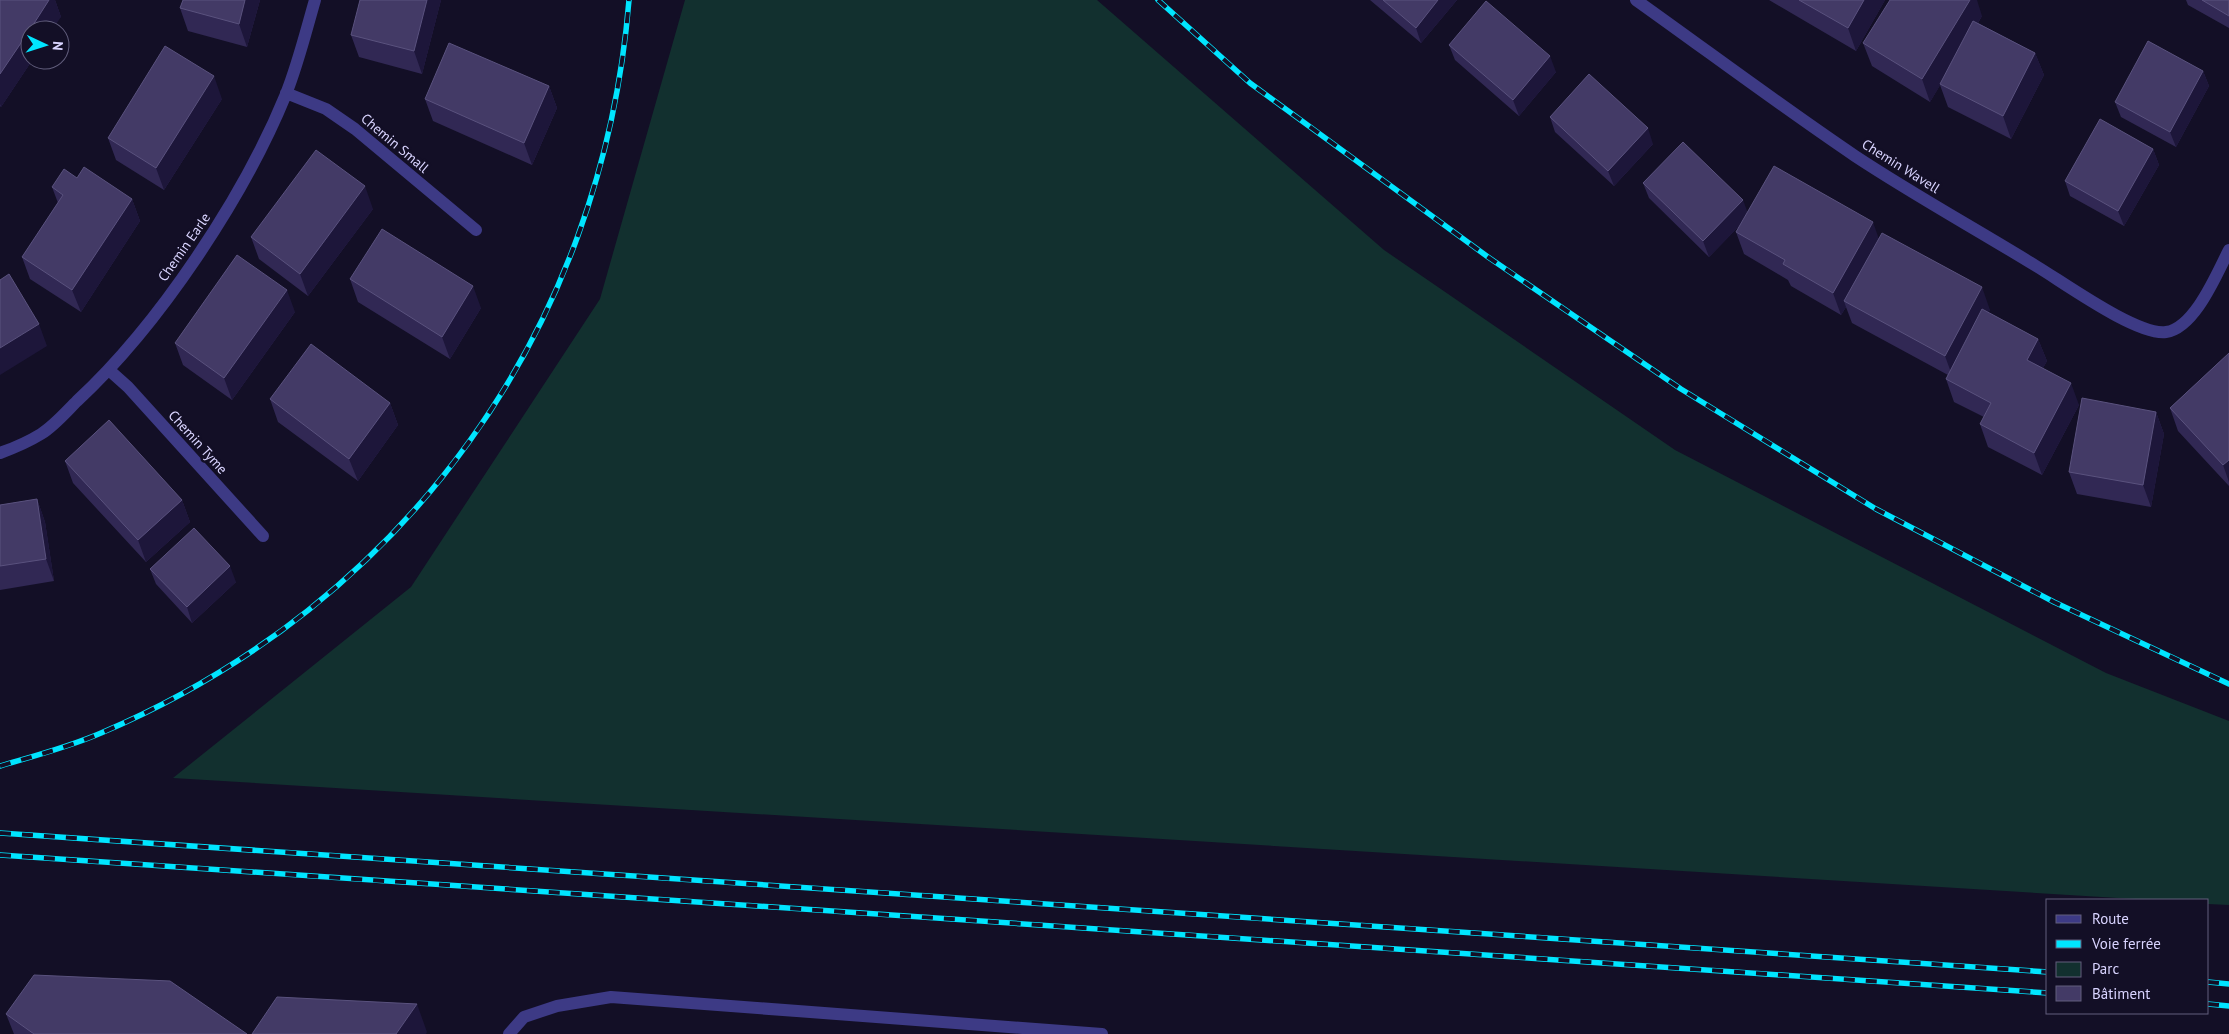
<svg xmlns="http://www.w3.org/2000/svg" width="2229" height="1034" viewBox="0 0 2229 1034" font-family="'PT Sans',sans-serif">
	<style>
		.green { fill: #12302f }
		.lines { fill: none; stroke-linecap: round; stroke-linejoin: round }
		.service { stroke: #3d3a85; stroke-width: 12 }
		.minor { stroke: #3d3a85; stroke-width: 12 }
		.rail-casing { stroke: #00e5ff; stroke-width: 5.5 }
		.rail { stroke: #130f26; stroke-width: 4; stroke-dasharray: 11; stroke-linecap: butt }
		.wall { fill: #312854 }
		.shaded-wall { fill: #1d163a }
		.building { fill: #433a66; stroke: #5a527e }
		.labels { text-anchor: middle; stroke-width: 5; stroke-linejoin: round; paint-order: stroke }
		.street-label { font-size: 14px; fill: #d9d4ff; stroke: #130f26 }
	</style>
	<rect width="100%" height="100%" fill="#130f26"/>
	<path class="green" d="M685,0H1097L1384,250L1675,450L2106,673L2229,721V905L2208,904V900H2151L173,778L411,587L600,299Z"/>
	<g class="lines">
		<path class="service" d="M509,1034L524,1017L557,1006L611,997L1102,1034"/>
		<path class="minor" d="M1636,0C1709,52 1781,106 1855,156C1914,195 1976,229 2036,266C2063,282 2137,336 2166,332C2195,328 2217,273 2229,250
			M286,93L326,109L355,129L476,230
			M109,370L128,387L263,536
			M0,453C14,448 28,442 41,434C54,426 66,412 77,401C159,325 244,197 286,94C298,64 306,31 315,0"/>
		<defs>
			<path id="rail" d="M1158,0L1250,83L1488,257L1681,389L1876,509L2054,602L2229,684
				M0,766C34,756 69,747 101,733C406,603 602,330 629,0
				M0,833L2048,972
				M0,855L2048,993
				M2208,982L2229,984
				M2208,1004L2229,1006"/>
		</defs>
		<use href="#rail" class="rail-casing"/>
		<use href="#rail" class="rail"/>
	</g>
	<path class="wall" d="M0,0H55L61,17L30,30V60H45L40,68L31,62L1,107L0,106Z
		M260,0L247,47L188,31L180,8Z
		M441,0L422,74L359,57L351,35Z
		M1370,0H1457L1421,43Z
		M1769,0H1885L1856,51Z
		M2186,0H2229V28L2188,5Z
		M1982,16L1978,23L2035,53L2044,75L2011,139L1948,107L1940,85L1930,102L1872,66L1863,43Z
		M1449,45L1556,72L1519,116L1455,60Z
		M2203,71L2209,86L2176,147L2121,117L2115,102Z
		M549,86L557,108L532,165L433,121L425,99Z
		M222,99L164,190L116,160L108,138Z
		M1550,117L1653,144L1614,186L1555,132Z
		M2153,149L2159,165L2124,226L2070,196L2065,181Z
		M77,178L132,199L140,221L81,312L30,279L22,257L58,203L52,187Z
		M1643,183L1748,212L1879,238L1990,310L1988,313L2038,339L2047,361L2043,368L2079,405L2042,475L1988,447L1980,424L1984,417L1954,402L1946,379L1948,375L1852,323L1846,307L1841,315L1791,286L1788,280L1744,254L1736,232L1741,224L1709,257L1649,198Z
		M373,209L308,296L259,259L251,237Z
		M350,279L481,308L450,359L358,302Z
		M295,312L232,400L183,365L175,343Z
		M2229,353V486L2178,431L2170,408Z
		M270,399L390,403L398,425L358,481L278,422Z
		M2156,412L2164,434L2151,507L2077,494L2069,472Z
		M65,461L182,500L190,522L146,562L73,483Z
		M37,499L45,522L54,581L0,590V505Z
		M150,569L236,582L192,623L156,584Z
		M6,1014L247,1034H14Z"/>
	<path class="shaded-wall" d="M49,0H55L61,17L52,30H35L33,25Z
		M245,0H260L247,47L239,24Z
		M427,0H441L422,74L414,51Z
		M1438,0H1457L1421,43L1416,28Z
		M1864,0H1885L1856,51L1848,28Z
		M1970,0H1977L1982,16L1930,102L1922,79Z
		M23,40L31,62L1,107L0,104V74Z
		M2035,53L2044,75L2011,139L2003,116Z
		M1550,56L1556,72L1519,116L1513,100Z
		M37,60H45L40,68Z
		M2203,71L2209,86L2176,147L2170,132Z
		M214,76L222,99L164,190L156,168Z
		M549,86L557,108L532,165L524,143Z
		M1648,128L1653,144L1614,186L1608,171Z
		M2153,149L2159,165L2124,226L2118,211Z
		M365,186L373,209L308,296L300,274Z
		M132,199L140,221L81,312L72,290Z
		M1743,200L1749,216L1709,257L1703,241Z
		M1873,222L1881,245L1844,301L1846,307L1841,315L1833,293Z
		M473,286L481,308L450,359L442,337Z
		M1982,287L1990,310L1953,378L1945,356Z
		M287,290L295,312L232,400L224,378Z
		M39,324L47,346L0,375V348Z
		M2038,339L2047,361L2035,382L2027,360Z
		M2071,383L2079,405L2042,475L2034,453Z
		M390,403L398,425L358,481L349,459Z
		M2156,412L2164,434L2151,507L2143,485Z
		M2229,460V482L2223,465Z
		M37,499L45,522L54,581L46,559Z
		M182,500L190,522L146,562L138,540Z
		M230,566L236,582L192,623L187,607Z
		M417,1004L427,1032L426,1034H396Z"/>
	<path class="building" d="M0,0H49L33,25L41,30H30V44L23,40L0,74Z
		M183,0H245L239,24L180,8Z
		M360,0H427L414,51L351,35Z
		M1383,0H1438L1416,28Z
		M1799,0H1864L1848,28Z
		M1890,0H1970L1922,79L1863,43Z
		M2202,0H2229V16Z
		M1486,1L1550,56L1513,100L1449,45Z
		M1973,21L2035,53L2003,116L1940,84Z
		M2148,41L2203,71L2170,132L2115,102Z
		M449,43L549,86L524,143L425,99Z
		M165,46L214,76L156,168L108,138Z
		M1589,74L1648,128L1608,171L1550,117Z
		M2100,119L2153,149L2118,211L2065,181Z
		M1683,142L1743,200L1703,241L1643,183Z
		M316,150L365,186L300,274L251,237Z
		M1774,166L1873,222L1833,293L1783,264L1785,260L1736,232Z
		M84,167L132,199L72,290L22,257L63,195L52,187L64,169L77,178Z
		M382,229L473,286L442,337L350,279Z
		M1882,233L1982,287L1945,356L1844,301Z
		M237,255L287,290L224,378L175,343Z
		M9,274L39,324L0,348V280Z
		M1982,309L2038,339L2027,360L2071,383L2034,453L1980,424L1991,403L1946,379Z
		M311,344L390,403L349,459L270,399Z
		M2229,353V460L2223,465L2170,408Z
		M2082,398L2156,412L2143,485L2069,472Z
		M109,420L182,500L138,540L65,461Z
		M37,499L46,559L0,566V505Z
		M194,528L230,566L187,607L150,569Z
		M34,975L170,981L247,1034H34L6,1014Z
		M277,997L417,1004L396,1034H252Z"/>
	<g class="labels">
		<g class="street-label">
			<text transform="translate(395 143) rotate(40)" y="5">Chemin Small</text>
			<text transform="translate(1901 166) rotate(32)" y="5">Chemin Wavell</text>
			<text transform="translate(184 247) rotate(-55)" y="5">Chemin Earle</text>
			<text transform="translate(198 442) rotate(48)" y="5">Chemin Tyme</text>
		</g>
	</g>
	<rect x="2046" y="899" width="162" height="115" fill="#130f26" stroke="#625e7d"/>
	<rect x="2056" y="915" width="25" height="8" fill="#3d3a85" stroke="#625e7d"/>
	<text x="2092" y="924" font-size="15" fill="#d9d4ff">Route</text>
	<rect x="2056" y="940" width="25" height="8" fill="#00e5ff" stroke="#625e7d"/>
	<text x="2092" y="949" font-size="15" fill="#d9d4ff">Voie ferrée</text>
	<rect x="2056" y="962" width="25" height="15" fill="#12302f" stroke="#625e7d"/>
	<text x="2092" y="974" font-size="15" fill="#d9d4ff">Parc</text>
	<rect x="2056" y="986" width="25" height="15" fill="#433a66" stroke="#625e7d"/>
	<text x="2092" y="999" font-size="15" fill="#d9d4ff">Bâtiment</text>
	<g transform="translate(45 45) rotate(94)"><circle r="24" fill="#130f26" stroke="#625e7d"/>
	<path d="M0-4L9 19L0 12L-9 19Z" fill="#00e5ff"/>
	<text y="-8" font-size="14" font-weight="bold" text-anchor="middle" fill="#d9d4ff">N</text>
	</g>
</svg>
